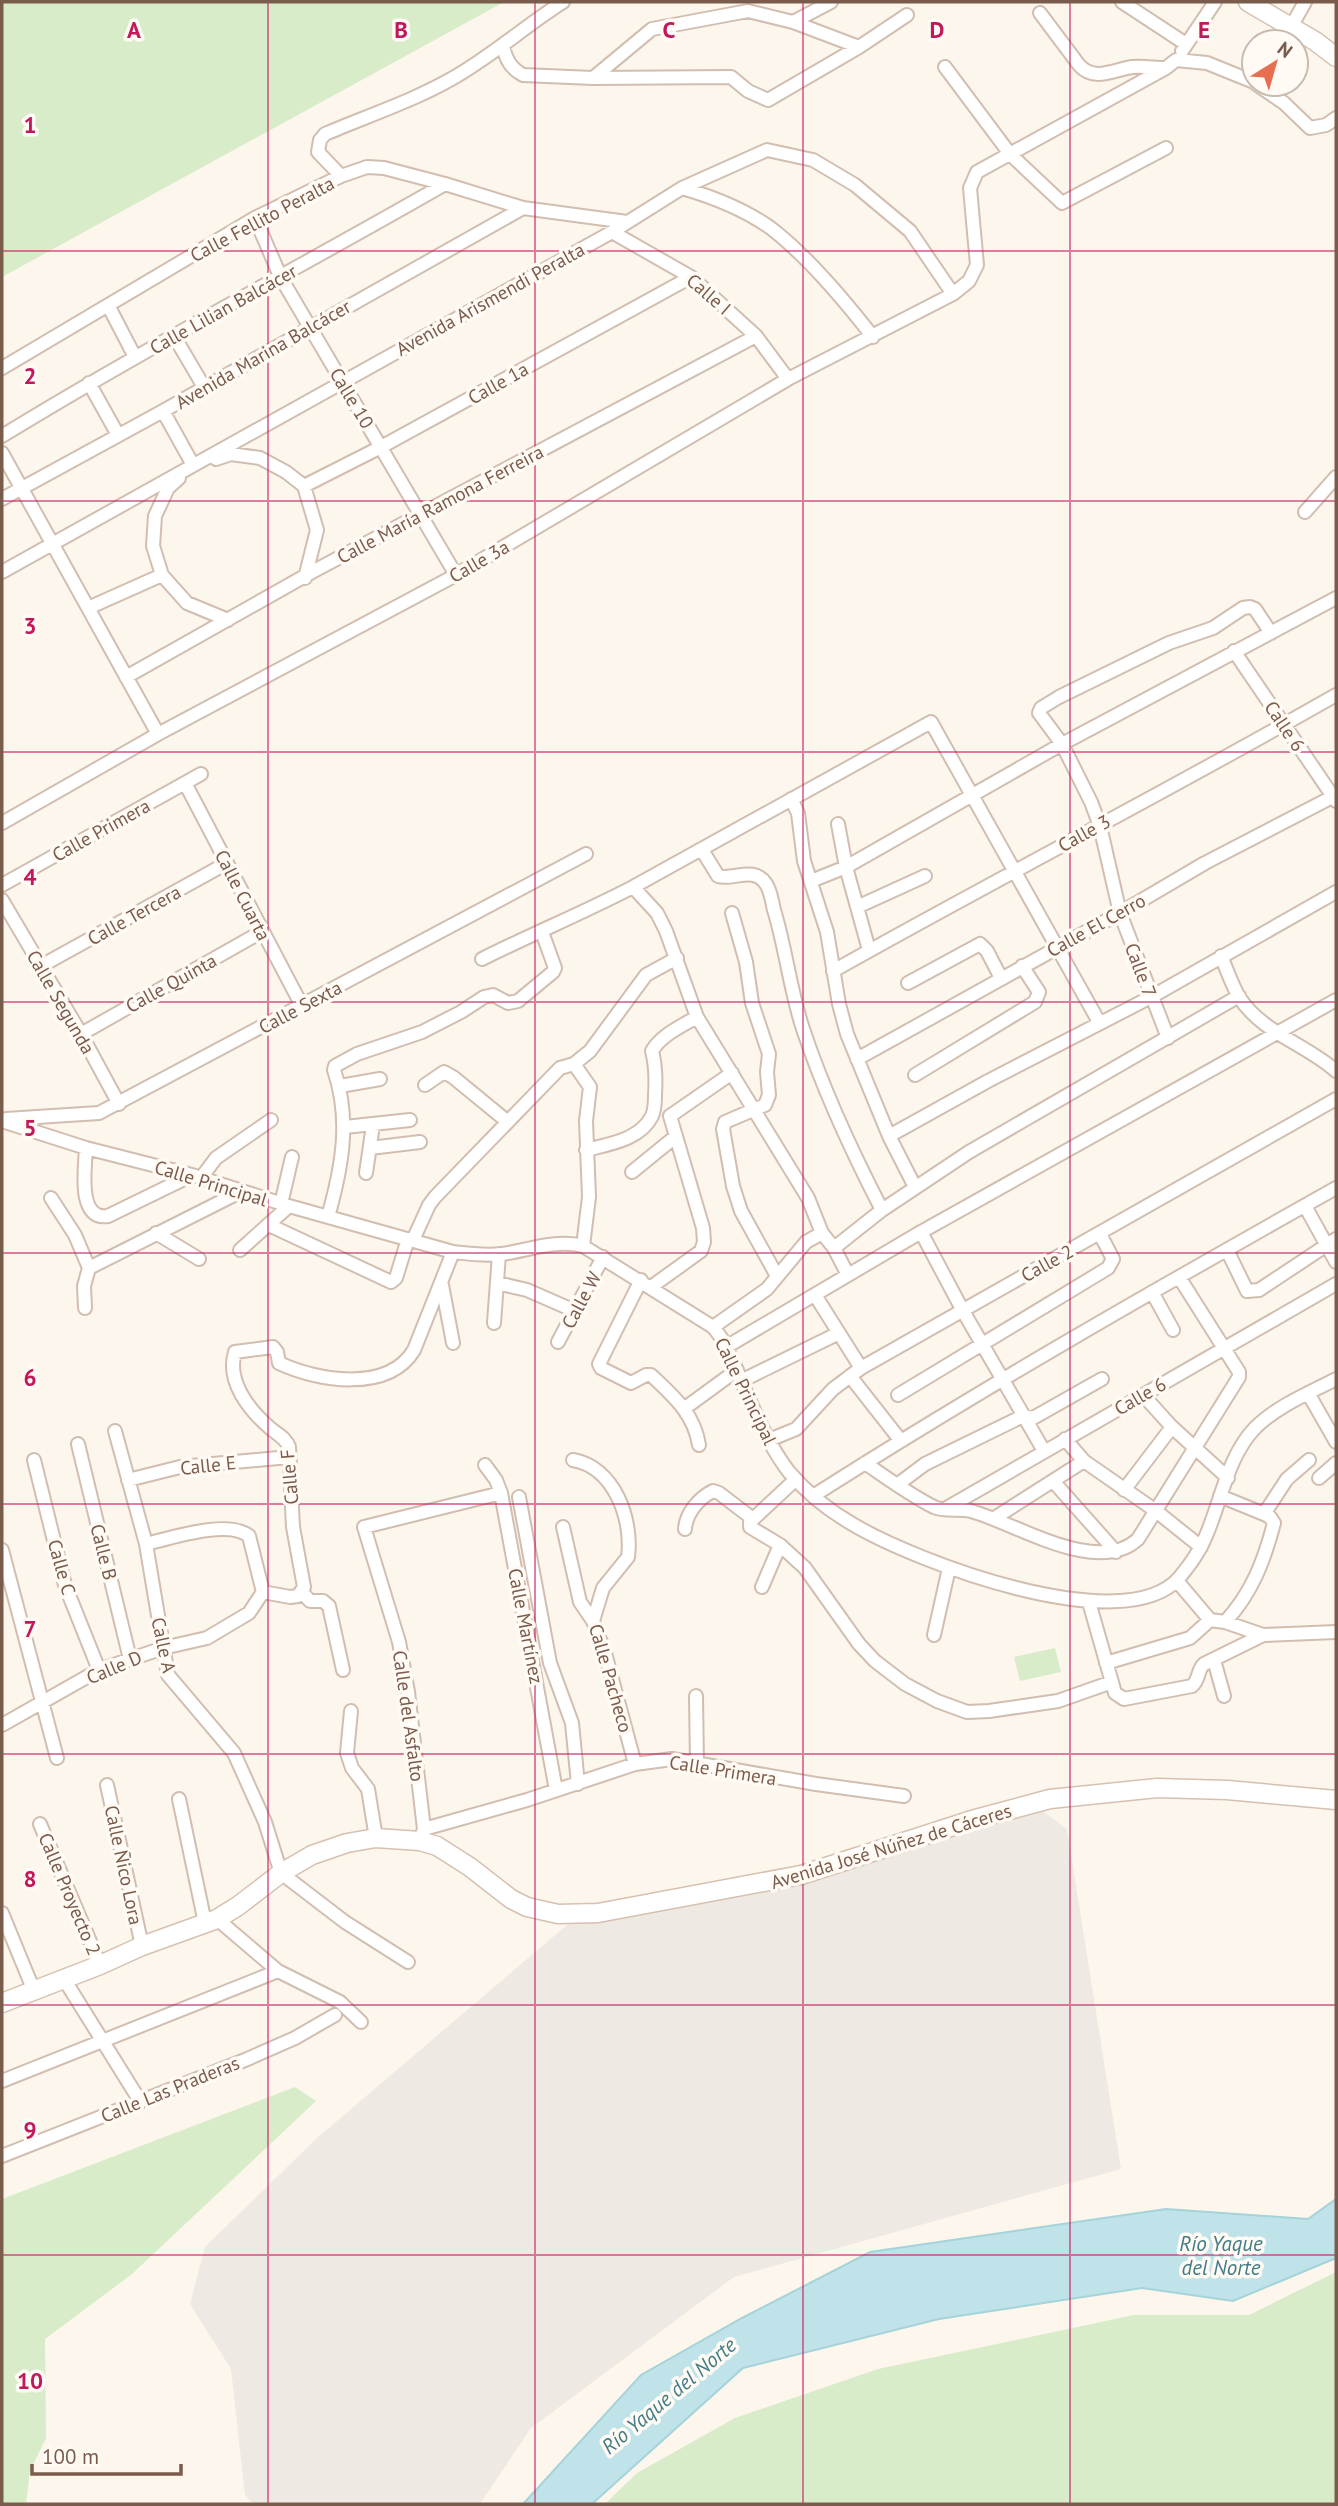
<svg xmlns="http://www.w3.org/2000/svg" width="1338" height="2506" viewBox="0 0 1338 2506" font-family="'PT Sans',sans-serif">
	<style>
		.industrial { fill: #efe9e4 }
		.green { fill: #d8ecc9 }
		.water { fill: #bfe3e8; stroke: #a5d3da; stroke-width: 2 }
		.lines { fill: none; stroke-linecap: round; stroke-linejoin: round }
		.street-casing { stroke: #d1beb0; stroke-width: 16 }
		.secondary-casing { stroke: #d6c0b0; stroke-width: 21 }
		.street { stroke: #fff; stroke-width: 12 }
		.secondary { stroke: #fff; stroke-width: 18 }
		.grid { fill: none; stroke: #c2185b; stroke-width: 2; stroke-opacity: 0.55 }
		.labels { text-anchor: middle; stroke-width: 7; stroke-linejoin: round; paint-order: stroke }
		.street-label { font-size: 19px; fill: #7a5c4d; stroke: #fffaf3 }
		.water-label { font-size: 21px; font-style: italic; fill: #437c86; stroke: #fffaf3 }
		.grid-label { font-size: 23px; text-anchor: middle; font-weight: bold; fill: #c2185b; stroke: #fffaf3; stroke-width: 7; stroke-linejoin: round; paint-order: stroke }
	</style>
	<rect width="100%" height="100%" fill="#fdf6ec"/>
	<path class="industrial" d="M1036,1806L1067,1829L1121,2169L734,2277L531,2428L480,2504H253L245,2495L231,2369L190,2304L205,2247L317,2138L568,1924L790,1888Z"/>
	<path class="green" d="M2,2H504L2,277Z
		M1055,1648L1061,1672L1020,1681L1014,1657Z
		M295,2087L316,2101L132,2274L45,2339L46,2438L30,2471L26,2504H2V2199Z
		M1336,2272V2504H605L637,2473L735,2418L878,2369L1134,2315H1249Z"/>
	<path class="water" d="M1336,2199V2258L1233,2301L1142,2288L939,2319L743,2368L592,2504H523L641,2375L742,2318L870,2252L1166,2209L1308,2219Z"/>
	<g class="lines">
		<defs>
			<path id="street" d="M1122,2L1186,44
				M1040,13L1079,65C1094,82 1113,70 1132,67C1143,66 1155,68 1166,68L1176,60L1207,63L1254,82
				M793,22L831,2
				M1291,27L1305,2
				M503,45C505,58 511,69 523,75L593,78L731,77L748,91L768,100L859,47L907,15
				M1182,51L1215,2
				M945,67L1010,154L1062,203L1166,148
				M593,78L652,29L748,11L793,22L859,47
				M1256,84L1284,103L1310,128L1326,125L1336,118
				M341,176L318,152L320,140L325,134C367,116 413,101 453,78C492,56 525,26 563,2
				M682,188C713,197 746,210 772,229C808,257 845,301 873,337
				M255,218L281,278L456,575
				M612,232L691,277L756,336L788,379
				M109,307L135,357
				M174,336L204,387
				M2,368L255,218L341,176L367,167L384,168L445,184L523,208L627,222
				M89,383L118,435
				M163,411L193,465
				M2,436C147,347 297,269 445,184
				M2,453L158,734
				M216,459L231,454L260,458L286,472L304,486L317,530L305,578
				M179,478L168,488L155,516L153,546L162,575L187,603L228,620
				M304,486L381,447L691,277
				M2,499L163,411L523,208
				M1305,512L1336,477
				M2,572L612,232L682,188L767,150L813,160L855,185L910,231L953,294
				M88,608L162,575
				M1234,651L1336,801
				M126,677L312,572L756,336
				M185,783L302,1006
				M791,799L798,813L804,861L827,932L839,1004L847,1034L889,1136L915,1187
				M2,823L158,734L456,575L788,379L953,294L969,281L977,265L970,188L977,172L1166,68
				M838,824L846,867L869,950
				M702,850L718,876C733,881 754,865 766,884C771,891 772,902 774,910C786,949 790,990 803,1029C824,1092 852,1152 882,1210
				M811,881L846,867L1062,744L1336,598
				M2,885L201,774
				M633,887L657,913L666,931L697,1017L808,1198L822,1233L834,1248L848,1275
				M2,900L81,1034L119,1104
				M857,907L925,876
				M732,913L746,962L752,1003L769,1054L767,1072L769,1095L765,1105L725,1122L723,1129L733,1186L741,1211L777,1276
				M1221,956C1227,970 1232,985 1239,997C1262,1033 1306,1044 1336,1071
				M482,959C532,934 583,913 633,887L931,722L1099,1022
				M41,966L227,863
				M833,971C1000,877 1170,790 1336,695
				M908,983L980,944L987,951L1001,978
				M81,1034L261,932
				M1168,1038L1120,913L1100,826L1091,802L1062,744L1039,713L1041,708L1059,697L1169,643L1213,628L1243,608L1250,607L1255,609L1271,633
				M857,1059L1120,913L1205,863L1336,795
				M574,1064L590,1087L586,1121L589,1197L583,1246
				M915,1075L1035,1002L1039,992L1022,966
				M425,1085L444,1072L453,1077L508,1122
				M340,1086L380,1079
				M6,1119L99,1113L586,854
				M2,1121L86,1148L192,1175L289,1206L453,1252C470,1254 486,1256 502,1254C529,1250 557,1239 583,1246L713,1327C727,1343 734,1364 742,1383C755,1413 769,1446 789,1472C807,1493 831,1512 854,1525C915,1561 1123,1641 1179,1578C1189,1566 1199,1553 1205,1538C1221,1503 1227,1457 1255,1428C1277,1406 1309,1393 1336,1379
				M345,1127L410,1120
				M889,1136L988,1081L1151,997L1336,892
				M86,1148C85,1168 77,1221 108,1216L192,1175
				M370,1148L420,1142
				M586,1150C609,1144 640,1140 652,1116C655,1110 655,1101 655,1095C656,1079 656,1066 652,1051C661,1035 682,1026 697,1017
				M632,1172L675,1137
				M366,1173L373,1125
				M201,1178L216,1158L271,1120
				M51,1198L75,1235L89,1268
				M281,1204L292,1157
				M1305,1206L1336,1262
				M328,1217C342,1167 351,1120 334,1070L335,1066L357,1054L422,1032L461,1012L484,997L493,995L508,1003L518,1001L553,972L555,968L542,932
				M269,1225L391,1282L396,1278L408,1239
				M921,1232L963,1311L1044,1451
				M156,1233L199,1259
				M413,1240L429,1205L435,1197L560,1068L574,1064L590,1051L646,975L677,958
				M834,1248L882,1210L969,1152L1239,996
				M240,1250L289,1206
				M1227,1250L1247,1291L1259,1290L1336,1239
				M641,1280L599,1364L601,1368L631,1383L646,1375H651C673,1396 694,1413 699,1445
				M497,1283L527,1290L575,1311
				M442,1285L453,1343
				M651,1287L701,1251L704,1242L703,1228L670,1116L732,1073
				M1152,1292L1173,1330
				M815,1295L861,1368
				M85,1308L84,1286L89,1268L242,1191
				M494,1323L499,1254
				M713,1327L767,1289L806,1242L822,1233
				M558,1342L603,1257
				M726,1347L921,1232L1336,1000
				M850,1376L901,1441
				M741,1381L839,1333
				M1308,1393L1336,1442
				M898,1395L1108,1268L1113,1259L1100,1234
				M1143,1395L1172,1427L1228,1478
				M685,1408L737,1370
				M115,1431L146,1544L168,1675L234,1753L265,1822L281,1873L345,1922L408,1962
				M1065,1439L1084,1461L1156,1511L1201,1547
				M769,1440L796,1429L833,1389L861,1368L1336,1099
				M78,1444L130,1659
				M34,1460L65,1585L99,1670
				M573,1460C614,1467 633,1519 628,1557L603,1588L593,1621L605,1653L635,1764
				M865,1463C887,1478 910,1495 934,1507C945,1512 959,1508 971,1511C1015,1523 1098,1577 1138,1539L1239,1377V1372L1179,1277
				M485,1465L496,1480L501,1493L556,1790
				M1319,1478L1336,1463
				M796,1479L750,1522V1527L780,1545L805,1568L859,1644L875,1661L905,1684L937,1701L967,1712L989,1711L1058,1701L1112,1682
				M128,1480L180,1467L289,1457
				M1053,1481L1116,1552
				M897,1485L925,1464L1023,1416L1033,1418L1102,1379
				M1124,1490L1172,1427
				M813,1496C984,1387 1160,1287 1336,1188
				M1220,1496L1264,1514
				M519,1497L550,1663L572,1723L578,1784
				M945,1509L1336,1284
				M993,1519L1084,1461
				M563,1527L580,1602L593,1621
				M685,1529C686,1513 699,1498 713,1491L719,1493L753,1519
				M2,1550L57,1758
				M1177,1581L1210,1620L1225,1622L1263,1635L1336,1632
				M762,1587L780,1545
				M263,1592L290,1597L298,1596L304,1587L293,1527L289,1447C286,1438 277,1434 270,1428C249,1410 226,1381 235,1352L273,1347L277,1352L279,1363C317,1381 388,1393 414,1350L453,1252
				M302,1592L310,1601H323L329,1606L343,1670
				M1089,1602L1115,1693L1124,1699L1192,1686C1200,1679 1197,1670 1204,1664L1263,1635
				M1225,1622C1252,1593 1264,1561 1274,1523L1270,1517L1264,1514L1287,1479L1309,1460
				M934,1635L949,1568
				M1214,1660L1224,1696
				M1106,1663L1190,1638L1210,1620
				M696,1696L697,1765
				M351,1711L347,1753L352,1768L368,1789L376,1838
				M2,1725L99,1670L163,1648L207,1638L249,1613L263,1592L249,1536C228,1519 171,1538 146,1544
				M107,1785L142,1946
				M179,1799L205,1923
				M40,1824L100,1965
				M424,1829L527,1800L635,1764L672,1759L816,1784L904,1796
				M421,1837L424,1829L408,1692L399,1642L364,1527L501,1493
				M2,1913L34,1991
				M217,1919L278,1971L340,2002L361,2022
				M64,1979L140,2101
				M2,2081L278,1971
				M2,2156L245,2060L295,2038L335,2015"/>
			<path id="secondary" d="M1248,2L1315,41L1336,57
				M2,2003L100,1965L142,1946L217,1919L238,1906L281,1873L312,1855L347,1843L376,1838L420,1841L437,1846L470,1867L511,1899L527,1907L558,1914L598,1913L801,1875L972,1820L1050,1799L1157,1788L1227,1790L1336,1800"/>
		</defs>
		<use href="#street" class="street-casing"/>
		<use href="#secondary" class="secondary-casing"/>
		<use href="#street" class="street"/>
		<use href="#secondary" class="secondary"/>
	</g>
	<path class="grid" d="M268,2V2504M535,2V2504M803,2V2504M1070,2V2504M2,251H1336M2,501H1336M2,752H1336M2,1002H1336M2,1253H1336M2,1504H1336M2,1754H1336M2,2005H1336M2,2255H1336"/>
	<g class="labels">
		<g class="street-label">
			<text transform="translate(262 219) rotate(-28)" y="7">Calle Fellito Peralta</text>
			<text transform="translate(709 294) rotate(41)" y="7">Calle I</text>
			<text transform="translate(490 299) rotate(-29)" y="7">Avenida Arismendi Peralta</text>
			<text transform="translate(223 309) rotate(-29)" y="7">Calle Lilian Balcácer</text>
			<text transform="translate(263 354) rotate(-30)" y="7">Avenida Marina Balcácer</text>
			<text transform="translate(498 383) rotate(-29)" y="7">Calle 1a</text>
			<text transform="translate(352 398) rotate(59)" y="7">Calle 10</text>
			<text transform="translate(440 504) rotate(-28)" y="7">Calle María Ramona Ferreira</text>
			<text transform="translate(479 561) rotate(-30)" y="7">Calle 3a</text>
			<text transform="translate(1285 726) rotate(56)" y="7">Calle 6</text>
			<text transform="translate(101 830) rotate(-29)" y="7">Calle Primera</text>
			<text transform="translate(1084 833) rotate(-29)" y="7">Calle 3</text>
			<text transform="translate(243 895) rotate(63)" y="7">Calle Cuarta</text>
			<text transform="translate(134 915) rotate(-29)" y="7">Calle Tercera</text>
			<text transform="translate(1096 925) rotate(-29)" y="7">Calle El Cerro</text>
			<text transform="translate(1141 970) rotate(69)" y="7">Calle 7</text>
			<text transform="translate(171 983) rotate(-29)" y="7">Calle Quinta</text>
			<text transform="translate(61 1002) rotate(60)" y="7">Calle Segunda</text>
			<text transform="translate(300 1007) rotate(-28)" y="7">Calle Sexta</text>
			<text transform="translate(211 1183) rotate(17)" y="7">Calle Principal</text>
			<text transform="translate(1047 1263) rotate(-29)" y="7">Calle 2</text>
			<text transform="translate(581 1300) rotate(-62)" y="7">Calle W</text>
			<text transform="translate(746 1391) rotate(64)" y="7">Calle Principal</text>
			<text transform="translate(1140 1396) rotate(-30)" y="7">Calle 6</text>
			<text transform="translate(208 1465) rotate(-6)" y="7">Calle E</text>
			<text transform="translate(289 1477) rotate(-95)" y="7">Calle F</text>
			<text transform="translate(104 1552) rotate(76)" y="7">Calle B</text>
			<text transform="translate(62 1567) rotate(74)" y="7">Calle C</text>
			<text transform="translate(526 1626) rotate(79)" y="7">Calle Martínez</text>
			<text transform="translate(164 1645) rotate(78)" y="7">Calle A</text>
			<text transform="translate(114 1667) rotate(-23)" y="7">Calle D</text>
			<text transform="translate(611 1678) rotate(74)" y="7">Calle Pacheco</text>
			<text transform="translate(409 1716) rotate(82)" y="7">Calle del Asfalto</text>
			<text transform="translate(723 1770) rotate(9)" y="7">Calle Primera</text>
			<text transform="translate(891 1846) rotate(-17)" y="7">Avenida José Núñez de Cáceres</text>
			<text transform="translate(124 1865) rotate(78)" y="7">Calle Ñico Lora</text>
			<text transform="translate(70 1894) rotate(67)" y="7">Calle Proyecto 2</text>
			<text transform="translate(170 2089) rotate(-22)" y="7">Calle Las Praderas</text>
		</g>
		<g class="water-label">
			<text x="1221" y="2251">Río Yaque<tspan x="1221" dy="24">del Norte</tspan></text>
			<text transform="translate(669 2396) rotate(-40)" y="7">Río Yaque del Norte</text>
		</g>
	</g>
	<g class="grid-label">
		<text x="134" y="38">A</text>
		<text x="401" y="38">B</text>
		<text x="669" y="38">C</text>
		<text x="937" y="38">D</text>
		<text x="1204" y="38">E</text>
		<text x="30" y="133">1</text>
		<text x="30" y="384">2</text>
		<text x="30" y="634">3</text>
		<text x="30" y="885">4</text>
		<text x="30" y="1136">5</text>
		<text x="30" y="1386">6</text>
		<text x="30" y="1637">7</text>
		<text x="30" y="1887">8</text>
		<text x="30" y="2138">9</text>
		<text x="30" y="2389">10</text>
	</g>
	<rect width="1338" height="2506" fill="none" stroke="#7a5c4d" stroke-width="7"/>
	<g transform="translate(1275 63) rotate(37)"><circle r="33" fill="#fffaf3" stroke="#cabbb1" stroke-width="2"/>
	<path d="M0-5L12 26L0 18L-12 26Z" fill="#e76f51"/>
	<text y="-10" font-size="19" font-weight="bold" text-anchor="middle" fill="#7a5c4d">N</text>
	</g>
	<path d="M32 2464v10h149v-10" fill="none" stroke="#7a5c4d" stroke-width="3.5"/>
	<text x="42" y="2464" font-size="21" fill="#7a5c4d" stroke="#fffaf3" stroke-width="5" paint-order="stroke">100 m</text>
</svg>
